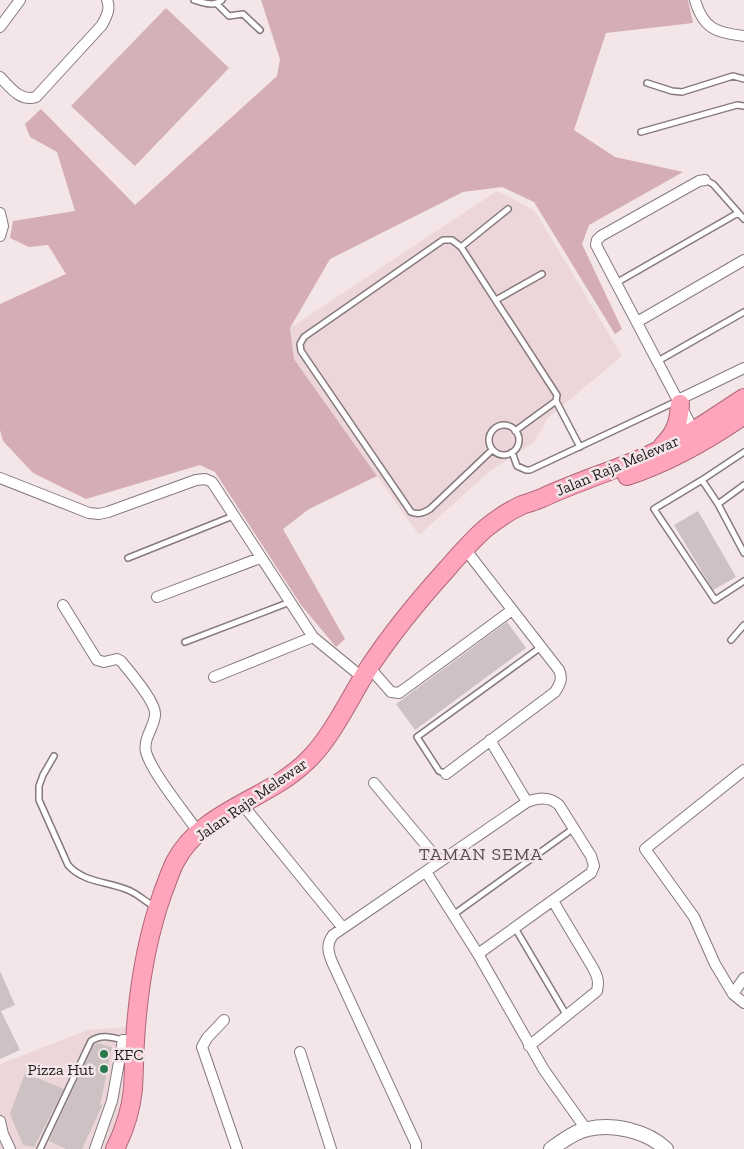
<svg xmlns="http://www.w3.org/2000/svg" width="744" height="1149" viewBox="0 0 744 1149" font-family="'Zilla Slab',serif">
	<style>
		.built { fill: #ecd6da }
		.green { fill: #d4b0b7 }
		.forest { fill: #d5aeb5 }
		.building { fill: #cec1c4 }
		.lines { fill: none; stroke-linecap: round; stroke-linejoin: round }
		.service-casing { stroke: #867a7d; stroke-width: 8 }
		.minor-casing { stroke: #867a7d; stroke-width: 12 }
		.tertiary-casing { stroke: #867a7d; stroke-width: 16 }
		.trunk-casing { stroke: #b06678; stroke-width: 20 }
		.service { stroke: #fff; stroke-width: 5 }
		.minor { stroke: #fff; stroke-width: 10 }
		.tertiary { stroke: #fff; stroke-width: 14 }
		.trunk { stroke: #fea4bb; stroke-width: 18 }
		.poi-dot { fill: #287a4b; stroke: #f3e5e8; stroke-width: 2 }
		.labels { text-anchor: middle; stroke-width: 5; stroke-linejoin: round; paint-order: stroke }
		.street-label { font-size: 16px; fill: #201b1c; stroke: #f3e5e8 }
		.poi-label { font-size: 16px; fill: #201b1c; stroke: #f3e5e8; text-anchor: start }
		.neighbourhood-label { font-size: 18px; letter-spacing: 1px; fill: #594e50; stroke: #f3e5e8 }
	</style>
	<rect width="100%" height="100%" fill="#f3e5e8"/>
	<path class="built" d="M497,191L534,210L622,356L548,418L534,442L490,471L419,535L294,359L290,328Z
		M127,1027L123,1084L117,1119L105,1149H0V1064L88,1030Z"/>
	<path class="green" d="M166,8L229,68L135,166L71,106Z"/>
	<path class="forest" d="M261,0H688L693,23L606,33L574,130L615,157L683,172L589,225L582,244L622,329L615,334L534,202L502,187L463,192L330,259L290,328L294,359L377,476L309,509L283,529L345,639L336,647L301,605L215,472L200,465L86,499L33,473L3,441L0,430V304L66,274L48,245L29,247L10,238L13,221L75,211L57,152L30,137L25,124L41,109L135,205L277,76L280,59Z"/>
	<path class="building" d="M698,511L736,577L713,590L674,525Z
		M507,622L526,648L415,730L396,704Z
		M0,971L15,1005L1,1011L20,1050L0,1059Z
		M97,1043L112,1047L100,1105L102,1106L82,1149H66L49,1141L94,1044Z
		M25,1073L64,1089L34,1147L23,1145L10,1114Z"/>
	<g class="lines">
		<defs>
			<path id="service" d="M194,0C204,3 214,7 222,0
				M217,4L229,16L243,14L260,30
				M647,83L672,91L682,92L733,76L744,79
				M641,132L737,105L744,106
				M705,180L713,184L744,219
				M461,247L508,209
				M616,283L738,213
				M496,300L542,274
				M658,361L744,312
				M556,401L580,447
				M489 440a15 15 0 1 1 30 0a15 15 0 1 1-30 0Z
				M492,450L430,509C423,513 419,515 411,512L301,351L300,344L304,337L443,240H452L461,247L557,395L556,401L515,431
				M512,452L517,466L526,470H530L675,402
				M744,452L702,480L654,509L715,600L744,581
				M702,480L718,504L744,553
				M718,504L744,485
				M128,558L233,516
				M731,640L744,625
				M185,642L290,602
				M54,756L43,775L39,786V800L68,865C84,883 107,881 128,890C138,894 146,902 155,907
				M446,774L439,771L417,737L541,647
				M453,915L574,828
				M515,928L567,1016
				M40,1149L91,1041C101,1034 111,1037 123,1040"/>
			<path id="minor" d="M695,0C703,29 717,33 744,36
				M0,27L20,0
				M0,77C10,87 20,102 36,97L102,25C106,17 111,9 107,0
				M0,213L3,226L0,236
				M637,322L744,260
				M678,400L744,368
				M694,431L596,245L597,240L601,236L699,181L705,180
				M0,478L89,513L99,514L108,512L196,480L205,479L212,482L313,637L363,678
				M157,597L260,558
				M63,605L97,660L104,662L117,659L121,661C129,671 157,703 155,715C154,728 143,738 146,752C152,773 185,813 199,833
				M369,667L391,692L399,693L512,610
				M214,677L313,637
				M490,740L527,802
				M446,774L555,692C560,684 563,679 559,670L465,549
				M374,783L440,862
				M242,804L343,928
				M426,872L478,954L544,1070L586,1129
				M744,978L733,994L744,1003
				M733,994L715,964L694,917L645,849L744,770
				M224,1020L207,1038L202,1047L237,1149
				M529,1046L597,991C599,982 598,977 593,968L553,901
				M300,1052L331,1149
				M0,1121L3,1134L10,1149
				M95,1149L112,1101L123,1040L135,1041
				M416,1149V1144L332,962C328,952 326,944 333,935L527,802C538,798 549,796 559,805L591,856L594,866L591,873L478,954"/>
			<path id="tertiary" d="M551,1149C561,1142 575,1131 588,1129C613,1123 647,1131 666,1149"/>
			<path id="trunk" d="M663,445C676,433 679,421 680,404
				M627,476C669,462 708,440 744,415
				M115,1149C124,1131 131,1109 133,1089C134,1073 134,1057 135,1041C138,990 146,940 163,892C167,882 170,872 175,862C202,810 268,800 307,761C332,737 349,699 368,669C391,634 418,601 446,570C459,555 472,540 486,528C497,519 509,511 522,505C528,503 535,501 542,498C572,484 603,474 635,461C674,446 708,421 744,398"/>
		</defs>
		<use href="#service" class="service-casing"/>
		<use href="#minor" class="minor-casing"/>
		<use href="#tertiary" class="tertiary-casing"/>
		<use href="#trunk" class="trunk-casing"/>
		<use href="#service" class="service"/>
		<use href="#minor" class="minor"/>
		<use href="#tertiary" class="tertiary"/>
		<use href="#trunk" class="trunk"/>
	</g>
	<g class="poi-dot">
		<circle cx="104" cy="1054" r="5"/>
		<circle cx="104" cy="1069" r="5"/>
	</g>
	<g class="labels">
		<g class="street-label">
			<text transform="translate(617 465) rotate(-23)" y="6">Jalan Raja Melewar</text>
			<text transform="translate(251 799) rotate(-35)" y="6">Jalan Raja Melewar</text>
		</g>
		<g class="poi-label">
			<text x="114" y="1060">KFC</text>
			<text x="94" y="1075" text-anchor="end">Pizza Hut</text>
		</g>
		<g class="neighbourhood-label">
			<text x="481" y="860">TAMAN SEMA</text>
		</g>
	</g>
</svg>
